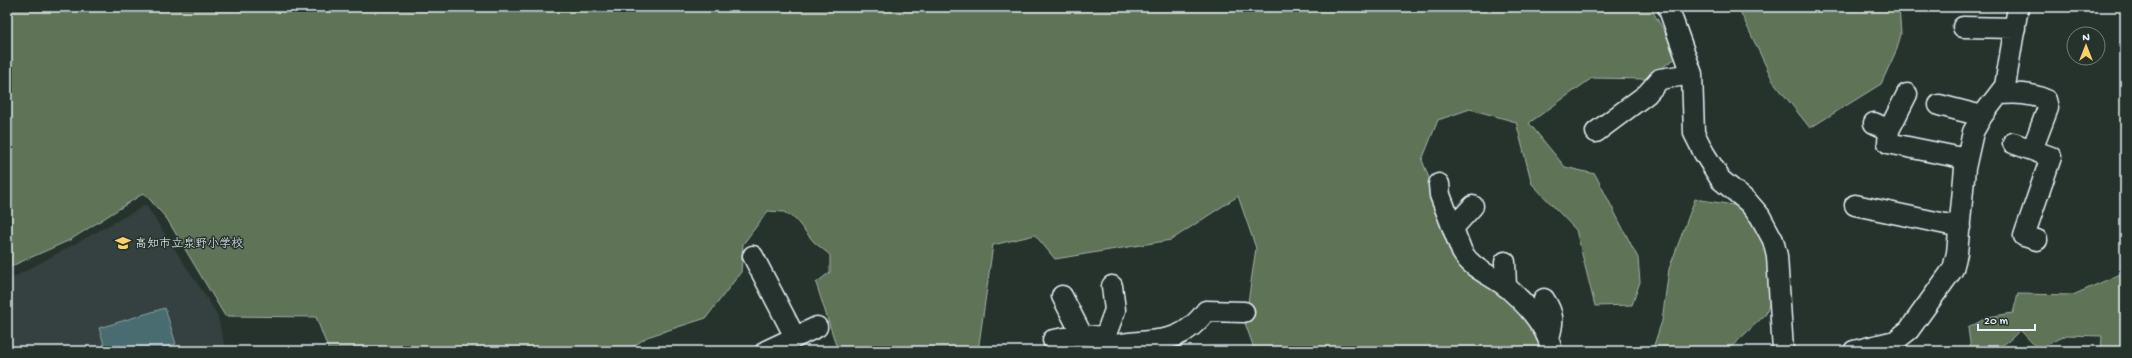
<svg xmlns="http://www.w3.org/2000/svg" width="2132" height="358" viewBox="0 0 2132 358" font-family="'Gochi Hand','Klee One',sans-serif">
	<style>
		.built { fill: #344040 }
		.green { fill: #5e7357; stroke: #a3b2a8 }
		.water { fill: #496c70; stroke: #89a1a6 }
		.lines { fill: none; stroke-linecap: round; stroke-linejoin: round }
		.street-casing { stroke: #e8f1f8; stroke-width: 23 }
		.street { stroke: #26332d; stroke-width: 20 }
		.labels { text-anchor: middle; stroke-width: 3; stroke-linejoin: round; paint-order: stroke }
		.poi-label { font-size: 12px; fill: #e8f1f8; stroke: #26332d; text-anchor: start }
	</style>
	<rect width="100%" height="100%" fill="#26332d"/>
	<filter id="ink" filterUnits="userSpaceOnUse"><feTurbulence type="fractalNoise" baseFrequency=".025" numOctaves="2"/><feDisplacementMap in="SourceGraphic" scale="8" xChannelSelector="R" yChannelSelector="G"/><feConvolveMatrix kernelMatrix="1 2 1 2 8 2 1 2 1" color-interpolation-filters="sRGB"/></filter>
	<g filter="url(#ink)">
		<path class="built" d="M146,205L217,314L226,351H7V281Z"/>
		<path class="green" d="M7,7H1650L1679,56L1645,79L1592,78L1529,123L1565,167L1595,174L1638,258L1640,282L1632,305L1595,306L1576,230L1532,184L1516,122L1470,109L1438,120L1422,160L1449,230L1540,336L1538,351H1255L1245,323L1256,248L1238,196L1171,240L1055,259L1035,235L993,245L978,351H838L816,283L830,272V255L814,242L795,219L784,212L768,211L743,244L741,272L706,318L647,337L627,351H329L316,317L225,316L167,219L144,193L70,240L7,268Z
			M1738,7H1899L1901,34L1897,49L1881,84L1810,128L1773,81Z
			M1695,199L1753,208L1785,252L1766,314L1727,351H1652L1662,321L1669,269Z
			M2125,272V351H2101L2102,336L2066,335L2038,349L2020,330C2003,348 1995,351 1971,350L1968,328L1988,317L2013,313L2018,294L2073,295Z"/>
		<path class="water" d="M165,308L176,344L152,351H106L99,328Z"/>
		<g class="lines">
			<defs>
				<path id="street" d="M1668,7L1692,74L1694,133L1704,153L1721,180L1748,202L1760,216L1773,240L1777,256L1783,351
					M1963,27L2015,28
					M1907,94L1889,130L1888,143L1967,159
					M2000,94C2016,93 2031,93 2046,100L2048,108L2032,150
					M1939,105L1982,116
					M1874,123L1889,130
					M1596,132L1647,94L1660,79L1692,74
					M2013,143L2051,157L2024,236L2037,240
					M1439,184L1440,195L1462,252C1473,271 1495,276 1510,290C1528,306 1547,328 1552,351
					M1855,205L1960,227
					M1453,228L1473,206
					M753,256L795,337
					M1505,262L1506,287
					M1062,296L1082,335L1105,337L1113,351
					M1544,299C1554,314 1554,321 1549,338
					M1105,337L1115,310L1112,286
					M1053,340L1082,335
					M1111,346C1152,336 1177,350 1206,311L1244,312
					M766,351L817,327
					M1854,351L1895,341L1909,330L1953,269L1957,253L1965,168L1973,132L1982,116L2005,86L2018,7"/>
			</defs>
			<use href="#street" class="street-casing"/>
			<use href="#street" class="street"/>
		</g>
	</g>
	<defs>
		<symbol id="school-bare" viewBox="-9 -9 18 18"><path d="M0-5L7-2L0 1L-7-2ZM-4 1L0 2.5L4 1V4Q0 6-4 4Z" fill="#ffd166" stroke="#26332d" stroke-width="2.5" paint-order="stroke"/></symbol>
	</defs>
	<g fill-rule="evenodd">
		<use href="#school-bare" x="112" y="232" width="22" height="22"/>
	</g>
	<g class="labels">
		<g class="poi-label">
			<text x="135" y="247">高知市立泉野小学校</text>
		</g>
	</g>
	<rect width="2132" height="358" fill="none" stroke="#26332d" stroke-width="24"/>
	<rect x="12" y="12" width="2108" height="334" fill="none" stroke="#e8f1f8" stroke-width="1.5" filter="url(#ink)"/>
	<g transform="translate(2086 46)"><circle r="19" fill="#26332d" stroke="#747f7e"/>
	<path d="M0-3L7 15L0 10L-7 15Z" fill="#ffd166"/>
	<text y="-6" font-size="11" font-weight="bold" text-anchor="middle" fill="#e8f1f8">N</text>
	</g>
	<path d="M1978 324v6h57v-6" fill="none" stroke="#e8f1f8" stroke-width="2"/>
	<text x="1984" y="324" font-size="12" fill="#e8f1f8" stroke="#26332d" stroke-width="3" paint-order="stroke">20 m</text>
</svg>
